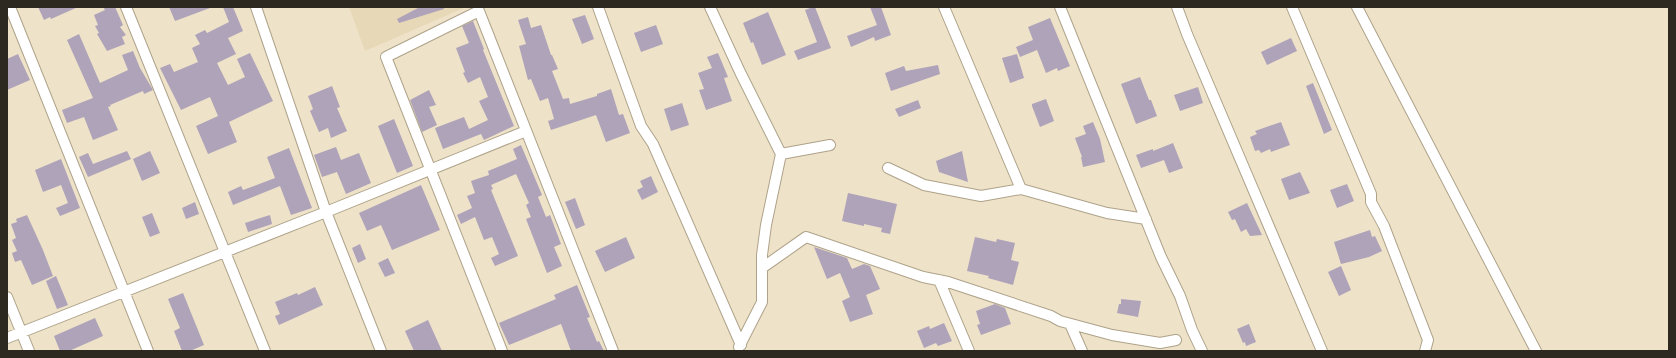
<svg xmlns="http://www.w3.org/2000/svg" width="1676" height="358" viewBox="0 0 1676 358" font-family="Montserrat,sans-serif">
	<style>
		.built { fill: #e7d8b7 }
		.building { fill: #afa3ba }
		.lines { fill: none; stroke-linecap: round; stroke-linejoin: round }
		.street-casing { stroke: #aea28a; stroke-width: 12 }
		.street { stroke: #fff; stroke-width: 10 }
	</style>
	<rect width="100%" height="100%" fill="#eee2c8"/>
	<path class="built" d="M349,7H466L365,51Z"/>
	<path class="building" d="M38,7H78L51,19L50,17L44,20Z
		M103,7H115L123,25L120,27L126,35L122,37L125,44L107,51L97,34L99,33L95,26L98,25L94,15L105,10Z
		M169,7H210V8L175,21Z
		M223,7H233L243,31L228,38L236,54L217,63L228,85L245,77L237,59L250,53L273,101L229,122L237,142L208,154L196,126L218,116L210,97L181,110L160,68L170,64L174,72L198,62L192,48L200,44L195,35L205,30L207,33L229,22Z
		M420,7H444V9L399,23L397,19Z
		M813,7H815L831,48L798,60L794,51L817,42L805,10Z
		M870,7H881L891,35L875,41L874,37L851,47L847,36L877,25Z
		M768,12L786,55L762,65L753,42L751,43L743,23Z
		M585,15L594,39L582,44L572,19Z
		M528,17L531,28L541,25L551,55H552L558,69L552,71L563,99L569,98L570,104L597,96V94L611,89L619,115L623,114L630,133L606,142L596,115L551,130L548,121L554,119L548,98L540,101L531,79L528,80L519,46L526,44L518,20Z
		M1050,18L1070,66L1058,71L1057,68L1046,73L1037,50L1020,57L1016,47L1033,40L1028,27Z
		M473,21L484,49L483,50L514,126L484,140L481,134L443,149L435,128L464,117L469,129L488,120L479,101L488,97L480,77L468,83L463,73L465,72L456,48L469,43L462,26Z
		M656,25L663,44L641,52L634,33Z
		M79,34L100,83L128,70L122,55L133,51L140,68L153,90L144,94L143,91L110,105L111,106L108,107L118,130L93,140L84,117L67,123L62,110L93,98L67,40Z
		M1291,38L1297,51L1267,65L1261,52Z
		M718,53L728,77L724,78L732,101L706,110L699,90L704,89L698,73L712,68L707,57Z
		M18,54L30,80L7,90V59Z
		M1017,54L1024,78L1010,83L1002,58Z
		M938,65L940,74L891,91L885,73L904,66L906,71Z
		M1140,77L1149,100H1151L1157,116L1136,124L1121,84Z
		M1313,83L1332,130L1324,134L1306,86Z
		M332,86L340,107L337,108L347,131L331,138L328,128L319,132L310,111L313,109L308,96Z
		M1198,87L1203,103L1180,111L1174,95Z
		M429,90L436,105L429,107L437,125L422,132L410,100Z
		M1046,99L1054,121L1040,127L1032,106V104Z
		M918,100L921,108L899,117L895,109Z
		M682,103L689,125L671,131L664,109Z
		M394,119L413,166L397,173L378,126Z
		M1093,122L1100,139L1105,162L1083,167L1081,157H1082L1075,138L1086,134L1083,126Z
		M1281,122L1290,145L1271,152L1270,149L1261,153L1259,150L1255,151L1250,137L1257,134L1255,131Z
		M1173,143L1183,168L1169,173L1164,160L1141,168L1136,155L1153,149V151Z
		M521,145L542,195L538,197L546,217L550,215L561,244L554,247L562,266L547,273L526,219L531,217L526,205L529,203L516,174L491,185L493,189L491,190L518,256L495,266L491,258L499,254L492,237L484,240L475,217L461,224L457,215L472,208L467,196L475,193L471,181L489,175L488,171L517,159L513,149Z
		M336,147L341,160L359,153L371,183L346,194L337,172L322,177L314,155Z
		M289,148L312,208L291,215L280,186L233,205L228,192L241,186L243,190L275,178L267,157Z
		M127,151L131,159L88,177L79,157L88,153L93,164Z
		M150,151L160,173L142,181L133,159Z
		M962,151L968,182L939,172L936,161Z
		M61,159L80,208L60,216L56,208L68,203L61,185L43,192L35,170Z
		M1300,172L1310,193L1289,200L1281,179Z
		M651,176L658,192L642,200L637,190L643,187L640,181Z
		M1347,184L1354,201L1337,208L1330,190Z
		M421,185L440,230L392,250L381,225L367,231L359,213Z
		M848,193L897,204L890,234L881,232L882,228L864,224V226L842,221Z
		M575,198L585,225L576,229L565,202Z
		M195,202L199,214L186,219L182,208Z
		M1247,203L1262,235L1250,236L1246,229L1241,232L1235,219L1232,220L1228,212Z
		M152,213L160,233L150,237L142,217Z
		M27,215L43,250L53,276L32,285L21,260L15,262L12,253L17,251L12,240L16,238L11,224L17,222L16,219Z
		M270,215L272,224L248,232L245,223Z
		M1370,230L1372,237L1375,236L1382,251L1369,257L1341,264L1334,242Z
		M626,237L635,258L605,272L595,251Z
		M975,237L996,242L997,239L1015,243L1011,260L1019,262L1013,285L988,278L989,276L967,271Z
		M360,244L366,259L358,263L352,248Z
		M814,247L847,258L852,269L864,264L870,266L880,289L866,295L873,314L850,322L842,301L850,297L840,273L827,279Z
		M388,258L395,273L385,277L378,263Z
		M1341,266L1351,290L1339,296L1328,272Z
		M56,276L68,305L57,309L46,281Z
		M577,285L590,317L587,318L597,342L599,341L604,351H571L561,324L509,345L499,323L556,299L554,295Z
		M315,287L323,305L279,325L275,316L280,314L275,302L297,293L298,295Z
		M183,293L204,345L190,351H182L174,331L180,328L168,299Z
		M1121,299L1141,301L1138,317L1117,313L1119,304H1121Z
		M995,304L1005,308L1011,324L981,335L977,325L980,324L976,311Z
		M95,318L103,336L69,351H60L54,336Z
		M428,320L442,351H414L405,331Z
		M944,323L952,341L938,346L936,343L924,348L917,331L929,326L930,329Z
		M1249,324L1256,342L1246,346L1245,342L1243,343L1237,329Z"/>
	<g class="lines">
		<defs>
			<path id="street" d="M10,7L148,351
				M126,7L265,351
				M256,7L326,212L381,351
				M598,7L641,126L653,144L741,345
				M710,7L740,72L781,154
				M944,7L1021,189
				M1060,7L1161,257L1180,296L1192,330L1202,351
				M1177,7L1187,34L1322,351
				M1292,7L1371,194V202L1384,226L1428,340L1425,351
				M1357,7L1536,351
				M888,168L924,185L981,196L1021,189L1107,213L1146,219
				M762,268L806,237L923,277L948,282L1051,316L1060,321L1112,335L1160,343L1176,340
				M939,280L969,351
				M7,297L29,351
				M1070,324L1082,351
				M7,338L326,212L526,131
				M739,347L762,302V255L766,225L781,154L830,145
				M502,351L386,57L479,11L613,351"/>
		</defs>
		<use href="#street" class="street-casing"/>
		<use href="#street" class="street"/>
	</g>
	<rect width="1676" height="358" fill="none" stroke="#2e2920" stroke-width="16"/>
</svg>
